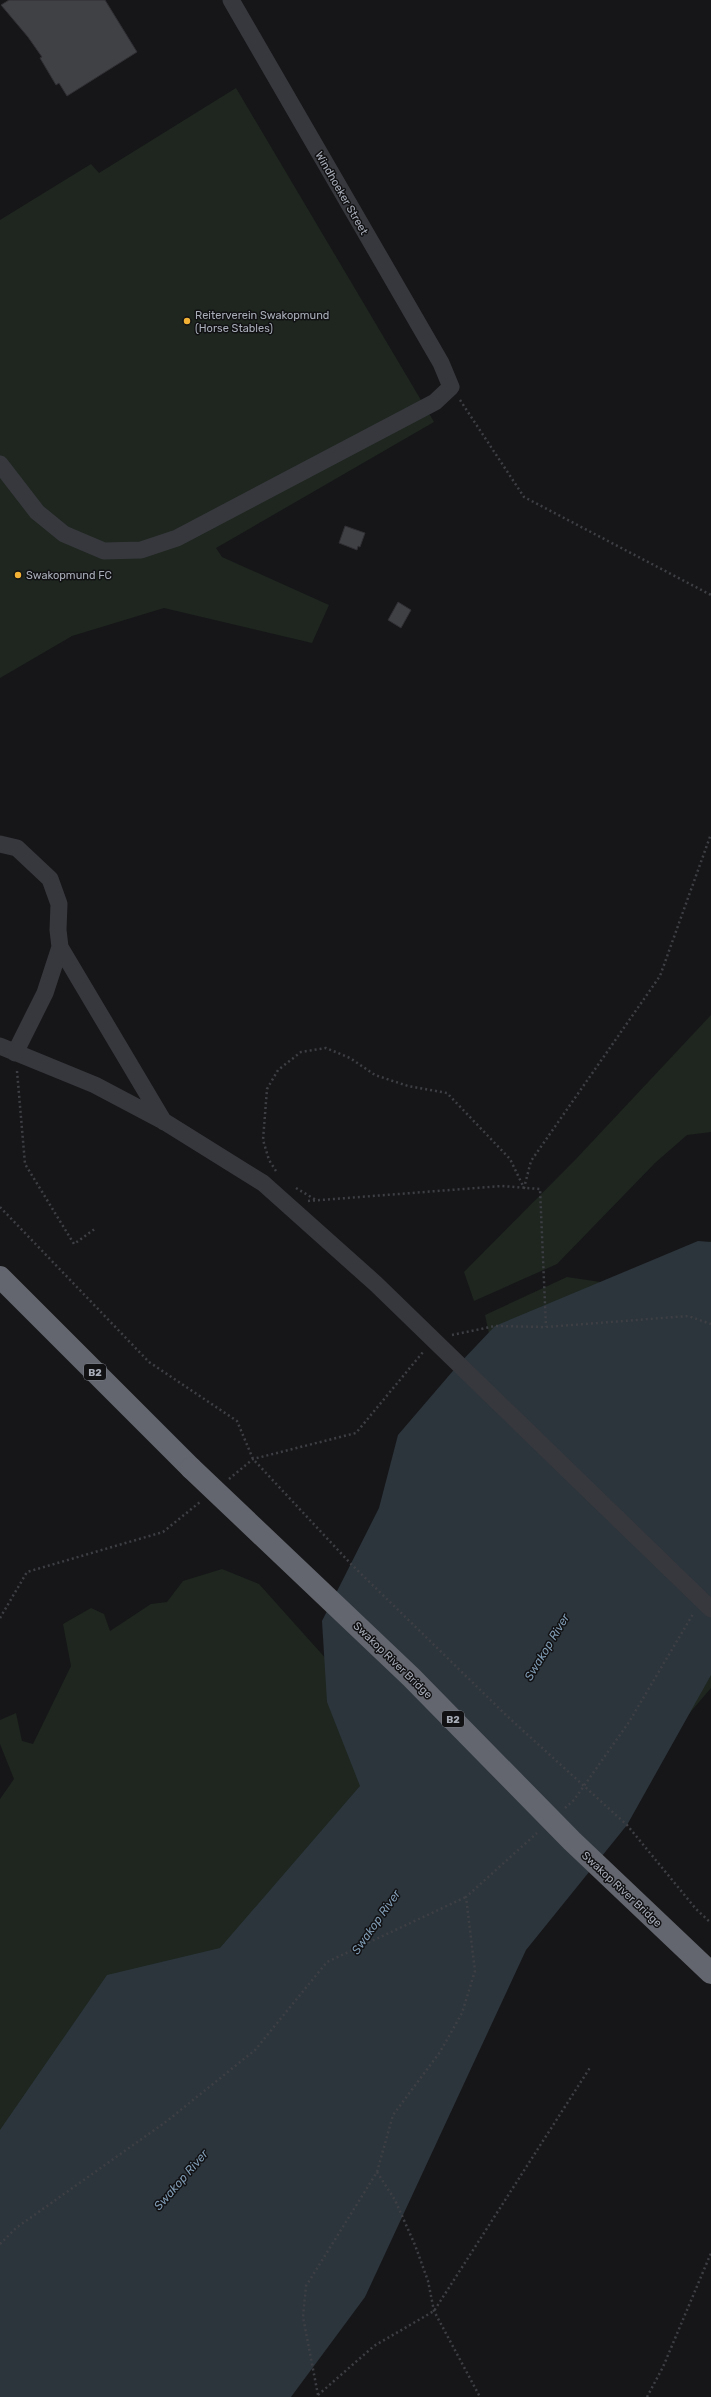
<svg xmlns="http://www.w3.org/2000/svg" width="711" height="2397" viewBox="0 0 711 2397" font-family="Rubik,sans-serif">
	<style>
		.green { fill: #1e261f }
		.water { fill: #2c353c }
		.building { fill: #404145; stroke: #303034 }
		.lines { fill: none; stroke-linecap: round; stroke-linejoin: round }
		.path { stroke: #3d3f44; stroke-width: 2.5; stroke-dasharray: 2 3; stroke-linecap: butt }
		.minor { stroke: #37383d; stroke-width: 17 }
		.highway { stroke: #63666e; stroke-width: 22 }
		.highway-bridge { stroke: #63666e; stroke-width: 22 }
		.poi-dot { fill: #f2b134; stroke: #111113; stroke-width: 1.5 }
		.labels { text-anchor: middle; stroke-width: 3; stroke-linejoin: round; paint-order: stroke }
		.shield { fill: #111113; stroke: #7b7e86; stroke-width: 1 }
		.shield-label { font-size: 10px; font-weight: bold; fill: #a8adb8 }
		.street-label { font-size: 11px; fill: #a8adb8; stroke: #111113 }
		.poi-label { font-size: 11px; fill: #a8adb8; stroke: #111113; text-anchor: start }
		.water-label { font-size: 12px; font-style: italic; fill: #7f9bb3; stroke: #111113 }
	</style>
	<rect width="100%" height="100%" fill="#161618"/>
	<path class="green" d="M236,88L434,422L216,548L222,557L329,605L312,643L164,608L72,636L0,678V220L91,164L99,173Z
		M711,1015V1132L687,1135L655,1163L557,1264L474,1301L464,1272L576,1159Z
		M711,1241V1282L495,1362L485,1315L567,1277L634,1287Z
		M711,1336V1688L647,1763L0,2397V1799L14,1779L0,1744V1720L16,1713L22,1741L33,1744L71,1666L63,1624L91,1608L104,1614L110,1631L151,1604L167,1602L183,1581L222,1569L259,1584L389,1729Z"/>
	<path class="water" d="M698,1241L711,1242V1675L627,1825L526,1950L365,2297L291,2397H0V2130L107,1975L220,1948L360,1786L327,1702L322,1621L379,1508L398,1435L458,1365L495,1326Z"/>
	<path class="building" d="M9,0H105L137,52L67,96L59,83L56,85L40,58L42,57L28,37L1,5Z
		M345,526L365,533L360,547L358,546L357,550L339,543Z
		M398,602L411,610L401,628L388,620Z"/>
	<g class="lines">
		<path class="path" d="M460,400L524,497L711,595
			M17,1071L25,1164L74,1244L96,1228
			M276,1171L269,1160L263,1140L267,1089L278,1070L301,1052L326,1048L350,1058L375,1075L408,1086L447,1093L510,1159L524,1188L531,1161L660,976L711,834
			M296,1188L316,1200
			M308,1201L502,1186L540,1189L546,1327
			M0,1207L149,1362L237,1421L253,1459L351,1564L507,1716L627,1825L696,1909L711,1923
			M452,1335L495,1326L546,1327L688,1316L711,1324
			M229,1479L253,1459L356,1433L423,1352
			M0,1618L27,1572L163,1532L200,1502
			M565,1808L574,1800L629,1722L693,1614
			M377,2172L395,2200L415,2245L428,2281L434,2311L480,2397
			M0,2244L16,2228L167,2121L255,2050L327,1962L466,1897
			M318,2395L303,2317L306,2286L377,2172L393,2115L440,2052L462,2013L475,1971L466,1897L537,1833
			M318,2395L374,2346L434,2311L591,2066
			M647,2397L663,2367L711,2253"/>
		<path class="minor" d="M0,464L37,512L64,534L104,551L141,550L177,538L435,402L451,387L441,363L231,0
			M0,844L17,848L50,879L59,904L58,930L60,947L164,1122
			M0,1046L95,1085L165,1122L263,1183L376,1284L711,1609
			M15,1053L45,993L60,947"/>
		<path class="highway" d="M0,1277L191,1468"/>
		<path class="highway-bridge" d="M191,1468L411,1677L572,1841L711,1973"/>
	</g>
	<g class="poi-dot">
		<circle cx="187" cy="321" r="4"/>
		<circle cx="18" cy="575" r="4"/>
	</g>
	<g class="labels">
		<g class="shield">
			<rect x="84" y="1364" width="22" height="16" rx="3"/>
			<rect x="442" y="1711" width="22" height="16" rx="3"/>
		</g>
		<g class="shield-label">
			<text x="95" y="1376">B2</text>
			<text x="453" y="1723">B2</text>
		</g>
		<g class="street-label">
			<text transform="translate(342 193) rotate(60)" y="4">Windhoeker Street</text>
			<text transform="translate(393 1660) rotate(44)" y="4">Swakop River Bridge</text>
			<text transform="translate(622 1889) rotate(43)" y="4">Swakop River Bridge</text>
		</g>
		<g class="poi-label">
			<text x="195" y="319">Reiterverein Swakopmund<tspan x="195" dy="13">(Horse Stables)</tspan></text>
			<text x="26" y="579">Swakopmund FC</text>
		</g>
		<g class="water-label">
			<text transform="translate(547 1647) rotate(-59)" y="4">Swakop River</text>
			<text transform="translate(376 1922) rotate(-55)" y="4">Swakop River</text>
			<text transform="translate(181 2180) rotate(-49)" y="4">Swakop River</text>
		</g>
	</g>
</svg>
